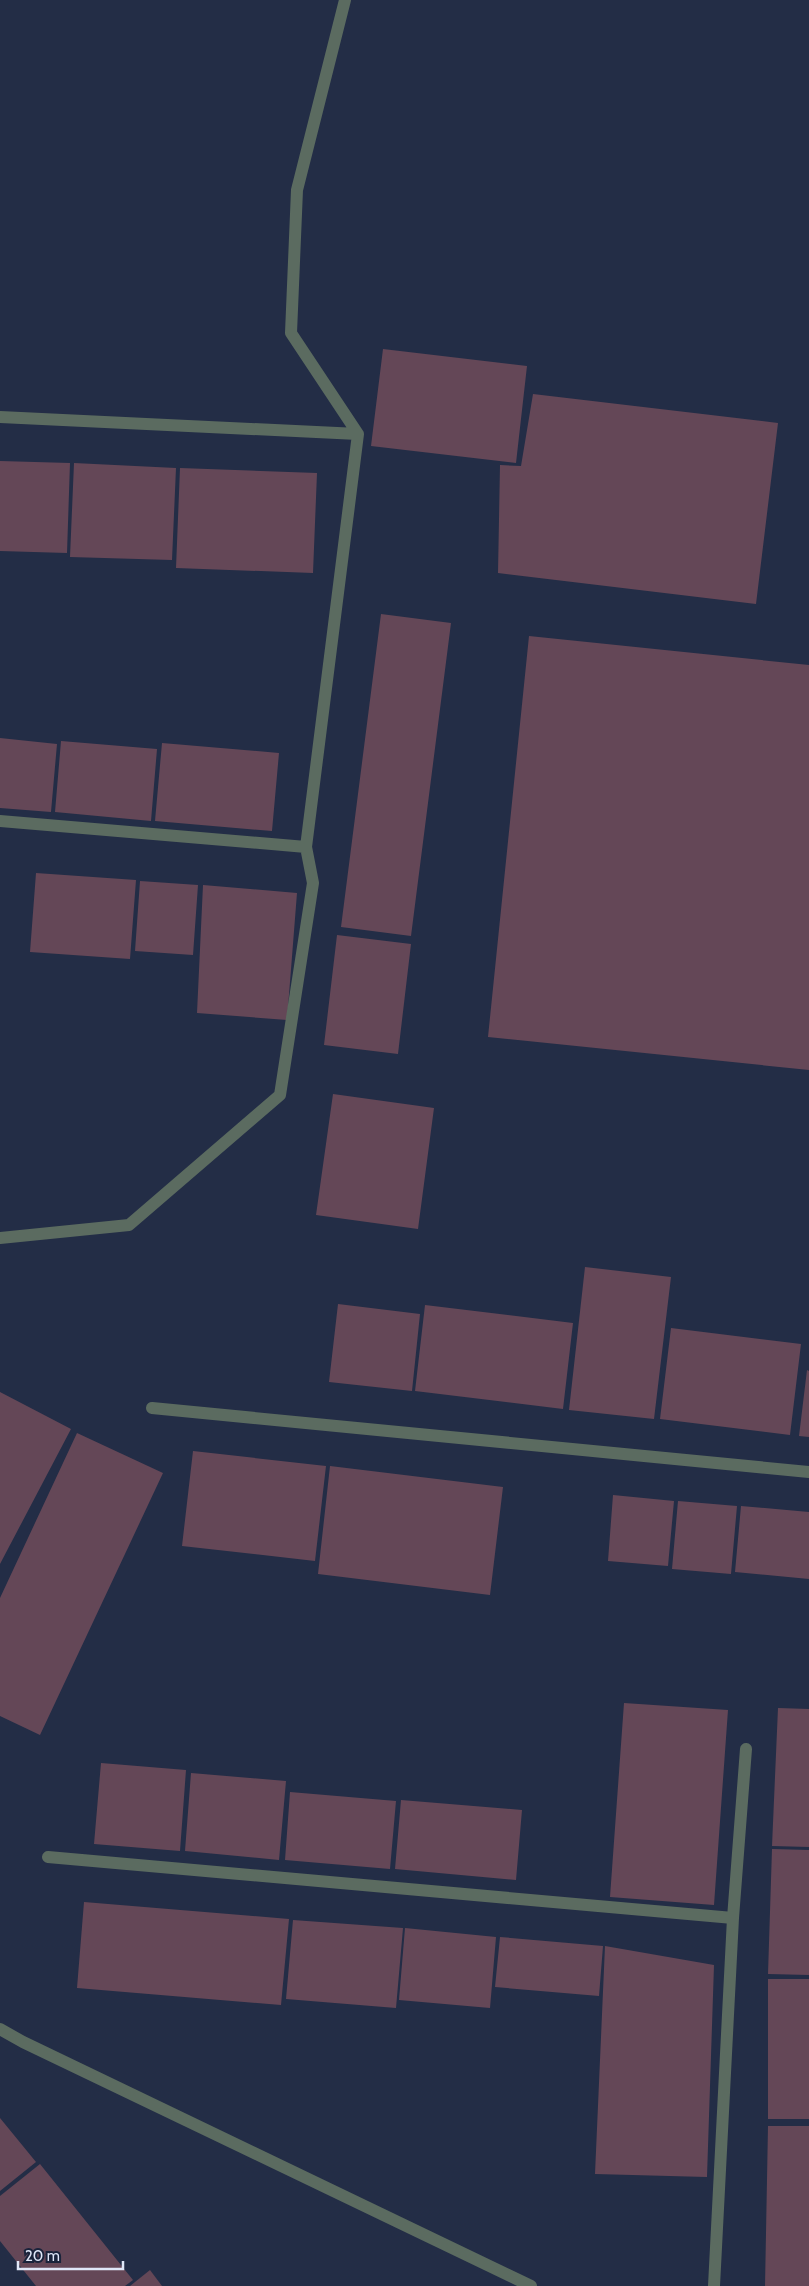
<svg xmlns="http://www.w3.org/2000/svg" width="809" height="2286" viewBox="0 0 809 2286" font-family="Cabin,sans-serif">
	<style>
		.building { fill: #644757 }
		.lines { fill: none; stroke-linecap: round; stroke-linejoin: round }
		.minor { stroke: #5b6b60; stroke-width: 12 }
	</style>
	<rect width="100%" height="100%" fill="#232d46"/>
	<path class="building" d="M383,349L527,366L516,463L371,446Z
		M533,394L778,423L756,604L498,573L500,465L521,466Z
		M0,461L70,463L67,553L0,551Z
		M74,463L176,468L172,560L70,557Z
		M180,468L317,473L313,573L176,568Z
		M381,614L451,623L411,936L341,927Z
		M529,636L809,665V1070L488,1037Z
		M0,738L57,744L51,812L0,808Z
		M61,741L157,749L151,821L55,812Z
		M162,743L279,753L272,831L155,821Z
		M36,873L136,880L130,959L30,952Z
		M140,881L198,885L193,955L135,951Z
		M203,885L297,893L287,1020L197,1013Z
		M337,935L411,944L398,1054L324,1045Z
		M333,1094L434,1108L418,1229L316,1215Z
		M585,1267L671,1277L654,1419L569,1410Z
		M338,1304L420,1314L412,1391L329,1382Z
		M425,1305L573,1323L563,1409L415,1391Z
		M671,1328L801,1344L790,1435L660,1419Z
		M807,1370L809,1371V1437L799,1436Z
		M0,1392L71,1429L0,1564Z
		M77,1433L163,1473L40,1735L0,1716V1598Z
		M193,1451L326,1466L315,1561L182,1546Z
		M330,1466L503,1487L490,1595L318,1574Z
		M613,1495L674,1501L668,1566L608,1561Z
		M678,1501L737,1506L731,1574L672,1569Z
		M741,1506L809,1512V1579L735,1572Z
		M624,1703L728,1710L714,1905L610,1897Z
		M778,1708L809,1709V1847L772,1846Z
		M101,1763L186,1770L180,1851L94,1844Z
		M191,1773L286,1781L279,1860L185,1851Z
		M290,1792L396,1801L390,1869L285,1860Z
		M401,1800L522,1810L516,1880L395,1869Z
		M772,1849L809,1850V1975L768,1974Z
		M84,1902L289,1919L281,2005L77,1988Z
		M293,1920L403,1928L396,2008L286,1999Z
		M405,1928L496,1937L490,2008L399,2000Z
		M500,1937L603,1946L599,1996L495,1987Z
		M605,1946L714,1965L707,2177L595,2174Z
		M768,1979H809V2119H768Z
		M0,2118L36,2162L0,2191Z
		M768,2126H809V2286H765Z
		M40,2164L133,2280L125,2286H36L0,2241V2196Z
		M150,2270L162,2286H130Z"/>
	<g class="lines">
		<path class="minor" d="M0,417L358,434
			M0,821L306,847
			M0,1238L129,1225L280,1095L313,883L306,847L358,434L291,333L297,190L345,0
			M152,1408L809,1472
			M48,1857L733,1918
			M0,2029L23,2042L531,2286
			M714,2286L733,1918L746,1749"/>
	</g>
	<path d="M18 2261v8h105v-8" fill="none" stroke="#e0e7f8" stroke-width="2.5"/>
	<text x="25" y="2261" font-size="15" fill="#e0e7f8" stroke="#1a233b" stroke-width="4" paint-order="stroke">20 m</text>
</svg>
